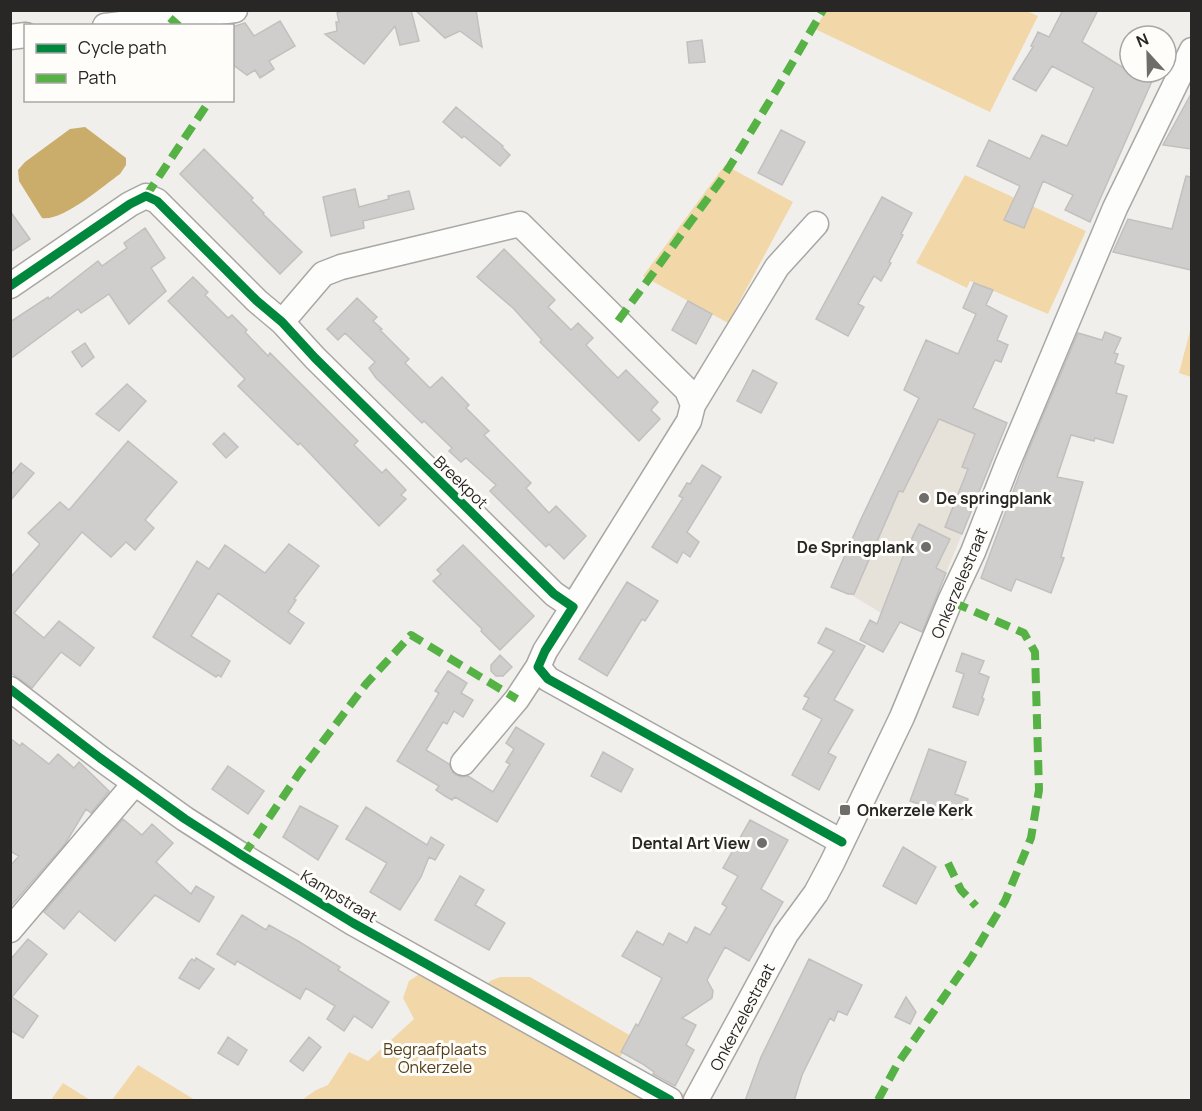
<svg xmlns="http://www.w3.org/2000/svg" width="1202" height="1111" viewBox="0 0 1202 1111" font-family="Manrope,sans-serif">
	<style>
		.built { fill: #e6e2da }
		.green { fill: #f2d8a8 }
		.water { fill: #caac6b }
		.building { fill: #cfcecc; stroke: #c2c0be; stroke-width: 1.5 }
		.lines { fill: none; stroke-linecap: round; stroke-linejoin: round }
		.minor-casing { stroke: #a8a7a4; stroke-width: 27 }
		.minor { stroke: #fdfdfc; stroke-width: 24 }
		.quiet { stroke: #56b245; stroke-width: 8; stroke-dasharray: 15 8; stroke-linecap: butt }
		.cycleway-casing { stroke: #fffdfa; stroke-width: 13 }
		.cycleway { stroke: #00873e; stroke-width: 9 }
		.poi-dot { fill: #6e6d6b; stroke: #fffdfa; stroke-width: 2 }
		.labels { text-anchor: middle; stroke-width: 6; stroke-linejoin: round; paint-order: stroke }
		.street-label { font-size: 16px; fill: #282725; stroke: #fffdfa }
		.poi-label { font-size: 16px; font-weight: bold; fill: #282725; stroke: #fffdfa; text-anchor: start }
		.park-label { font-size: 16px; fill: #523f1a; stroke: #fffdfa }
	</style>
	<rect width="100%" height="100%" fill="#f1efec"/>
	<path class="built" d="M925,386L1007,423L922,632L881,613L853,596L831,587L861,519Z"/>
	<path class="green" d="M1027,11L1038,16L990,112L815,29L826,11Z
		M725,165L793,202L728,323L643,276Z
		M965,175L1086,231L1048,314L970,281L967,288L916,263Z
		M1191,327V377L1179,373Z
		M424,971L477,998L490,981L500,977H530L631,1036L620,1058L691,1098V1100H302L316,1090L328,1085L349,1052L368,1061L414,1019L403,998L409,981Z
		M138,1065L195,1100H112Z
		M63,1083L90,1100H51Z"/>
	<path class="water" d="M85,127L126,158V165L120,174C103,186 62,222 42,218L19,181L18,170L25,162L70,129Z"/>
	<path class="building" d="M346,10H411L419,41L400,45L395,26L364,64L325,34L337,31L336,22H339L337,13Z
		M415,10H476L482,47L460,31L445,38Z
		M1063,10H1098L1082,42L1130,72H1156L1090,222L1065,210L1073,195L1043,181L1024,228L1004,220L1020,186L977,166L989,140L1030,159L1042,135L1067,146L1094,88L1052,66L1036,91L1013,79L1033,47L1031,46L1038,32L1049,37Z
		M280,21L295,46L269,61L274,69L260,78L255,70L247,75L232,64V27L245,23L254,36Z
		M702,40L705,62L689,63L687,42Z
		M1191,94V149L1163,145L1175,123Z
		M456,107L503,146L502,147L510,155L500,166L464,136L462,138L443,122Z
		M781,130L805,142L782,185L758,173Z
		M204,149L253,198L251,200L264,213L263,214L302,252L280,274L180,174Z
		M1186,176L1191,177V270L1113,252L1128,219L1172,229Z
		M355,189L359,207L389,199L388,196L409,191L414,209L363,221L364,228L331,236L323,197Z
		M882,197L912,213L901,234L903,235L889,262L891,263L881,281L874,276L858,304L864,307L848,336L816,319Z
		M10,211L30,239L10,252Z
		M145,228L165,258L151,268L166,291L129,324L109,294L81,313L78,309L10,359V322L48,297L49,299L98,261L102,266L127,248L124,243Z
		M504,249L555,300L548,307L571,330L578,323L593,338L586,345L605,365L618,378L626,370L658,402L651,410L660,419L639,441L540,342L542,340L513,308L477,277Z
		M193,277L208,292L205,295L228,318L232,315L247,330L245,332L268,356L270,353L358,441L354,445L382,473L386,469L406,490L401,495L406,499L379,526L300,443L298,445L238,386L245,379L168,301Z
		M974,283L993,290L986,305L1007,316L997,340L1008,345L1001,362L995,360L973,408L1007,423L962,534L945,527L968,469L962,467L975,434L939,419L903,492L899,491L854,594H848L831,587L861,519L919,398L904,390L926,340L958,354L976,314L963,308Z
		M357,298L377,317L373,321L382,329L380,330L409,359L405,363L430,388L442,377L469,405L466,408L489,431L484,435L531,483L526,488L549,513L556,506L586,536L564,559L549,544L546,547L490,491L496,485L466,458L461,462L449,451L452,448L424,421L422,423L376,378L369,368L375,362L345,333L338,340L327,329Z
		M688,301L712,314L696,344L672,330Z
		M1105,332L1121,338L1114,353L1118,354L1115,363L1124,366L1116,393L1127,396L1113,443L1095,438L1094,441L1071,435L1057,477L1083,482L1061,557L1064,558L1051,593L1016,579L1011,591L981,578L1027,454L1078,333L1102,340Z
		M85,343L94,357L82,367L72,352Z
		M753,370L777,383L761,413L737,401Z
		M127,384L146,401L119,431L96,414Z
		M224,433L238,447L226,458L213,444Z
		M128,441L177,482L145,520L154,528L135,550L126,542L111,557L82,532L14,613L44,638L59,621L94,648L80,666L61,652L32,688L10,672V578L40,544L28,533L60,502L69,510Z
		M21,463L34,473L10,501V476Z
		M702,465L721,477L687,532L699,542L690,557L683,552L677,563L652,547L683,498L679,496L687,483L690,484Z
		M919,524L950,539L936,568L946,573L922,632L900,622L883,652L860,640L870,620L877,624L904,554Z
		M289,544L319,566L294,599L296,600L288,612L304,623L290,644L218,593L191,636L230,661L221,677L218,675L216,677L153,637L197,561L209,569L225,545L265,573Z
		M463,545L534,616L500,650L481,631L482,629L433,581L441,574L437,570Z
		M627,582L658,601L645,621L642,619L607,676L579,659Z
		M826,628L865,646L834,700L853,710L828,753L836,757L819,790L792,775L822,719L803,709L809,698L804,696L834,651L818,643Z
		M962,653L984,661L979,673L989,677L982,698L984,699L978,715L953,707L964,674L956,671Z
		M500,655L512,667L503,676H496L491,671V665Z
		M448,671L467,683L461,693L473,700L463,717L454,711L447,724L443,722L426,750L449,764L454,774L461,777L468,776L493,792L510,764L506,762L514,749L506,743L516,727L544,744L497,822L455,797L452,800L445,796L436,790L439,786L397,761L439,693L435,691Z
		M10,738L20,746L22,743L49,764L58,754L74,768L79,762L109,791L91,813L86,809L65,844L10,907V866L19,856L10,851Z
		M929,749L966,762L955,794L968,799L962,819L910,801Z
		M603,752L633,769L621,792L591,776Z
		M228,766L264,791L248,814L212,789Z
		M300,806L338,826L318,860L283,837Z
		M366,807L427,845L431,837L444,845L435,860L429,857L421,877L400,910L370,892L387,863L346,839Z
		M123,819L142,835L152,824L173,843L156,862L191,894L196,886L214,897L199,922L155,895L115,941L79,911L64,929L44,912Z
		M750,820L788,840L761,889L783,902L749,961L725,947L707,980L713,991L712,998L682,1018L696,1025L686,1045L694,1050L675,1086L653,1074L654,1072L641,1063L621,1052L636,1024L638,1026L662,978L622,956L637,931L663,945L669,933L687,943L695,927L710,935L727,907L722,904L738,876L723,868Z
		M903,847L936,867L916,904L883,886Z
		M460,876L484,890L475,905L505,923L489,950L435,920Z
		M242,915L266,930L269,925L298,941L340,967L338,970L389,1002L372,1028L354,1016L344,1031L327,1019L335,1006L306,988L300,999L237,961L235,965L217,954Z
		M28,939L47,954L12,997L38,1016L23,1038L10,1030V960Z
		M196,958L214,969L199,989L179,978L189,962L192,959L195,961Z
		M809,959L862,985L847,1015L838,1011L834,1021L830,1018L802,1075L794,1101H745L761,1057Z
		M906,997L916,1012L910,1024L895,1017Z
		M228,1037L247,1050L238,1065L218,1053Z
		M309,1037L321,1047L303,1071L290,1061Z"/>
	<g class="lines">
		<defs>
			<path id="minor" d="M105,26L235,10
				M10,37L26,35
				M10,286L130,204L146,196L157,201L257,301L282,322L315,358L554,594L573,607L545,651L538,667L548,679L842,842
				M282,322L323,274L341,267L520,224L687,390L693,405L689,421L573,607
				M693,405L777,267L816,224
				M10,689L100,758L185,819L243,856L353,923L670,1100
				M463,763L517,699L538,667
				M10,930L135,783
				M696,1100L786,934L816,893L832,863L902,717L950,601L973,552L1007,465L1115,208L1192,50"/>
		</defs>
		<use href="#minor" class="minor-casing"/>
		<use href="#minor" class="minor"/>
		<path class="quiet" d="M170,18L179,26
			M146,196L210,100
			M618,321L722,179L777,89L823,10
			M243,856L300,772L366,684L411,635L517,699
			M948,863L961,890L976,906
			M878,1100L898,1063L971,958L1005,901L1031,838L1039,790L1035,652L1024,633L950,601"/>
		<defs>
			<path id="cycleway" d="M10,286L130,204L146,196L157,201L257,301L282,322L315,358L554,594L573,607L545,651L538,667L548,679L842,842
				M10,689L100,758L185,819L243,856L353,923L670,1100"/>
		</defs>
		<use href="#cycleway" class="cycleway-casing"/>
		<use href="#cycleway" class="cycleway"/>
	</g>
	<g class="poi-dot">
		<circle cx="924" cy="498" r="6"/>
		<circle cx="926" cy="547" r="6"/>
		<rect x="839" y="804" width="12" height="12" rx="3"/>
		<circle cx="762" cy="843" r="6"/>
	</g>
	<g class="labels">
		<g class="street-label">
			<text transform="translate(461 482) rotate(44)" y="6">Breekpot</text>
			<text transform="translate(959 583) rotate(-67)" y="6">Onkerzelestraat</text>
			<text transform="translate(339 896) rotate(31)" y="6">Kampstraat</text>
			<text transform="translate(742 1017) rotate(-62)" y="6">Onkerzelestraat</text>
		</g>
		<g class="poi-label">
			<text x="936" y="504">De springplank</text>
			<text x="914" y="553" text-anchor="end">De Springplank</text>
			<text x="857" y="816">Onkerzele Kerk</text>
			<text x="750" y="849" text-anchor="end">Dental Art View</text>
		</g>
		<g class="park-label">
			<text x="435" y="1055">Begraafplaats<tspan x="435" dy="18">Onkerzele</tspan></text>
		</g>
	</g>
	<rect width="1202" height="1111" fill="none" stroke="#282725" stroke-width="24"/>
	<rect x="24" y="24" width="210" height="78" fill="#fffdfa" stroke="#a9a7a5" stroke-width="1.5"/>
	<rect x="36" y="44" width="30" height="9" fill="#00873e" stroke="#a9a7a5" stroke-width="1.5"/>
	<text x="78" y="54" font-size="18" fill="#282725">Cycle path</text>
	<rect x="36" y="74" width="30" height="9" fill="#56b245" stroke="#a9a7a5" stroke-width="1.5"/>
	<text x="78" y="84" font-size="18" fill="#282725">Path</text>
	<g transform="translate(1148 54) rotate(338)"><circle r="28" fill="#fffdfa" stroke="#a9a7a5" stroke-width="1.5"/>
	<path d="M0-4.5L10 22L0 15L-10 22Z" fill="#6e6d6b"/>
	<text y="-9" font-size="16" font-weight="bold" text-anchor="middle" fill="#282725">N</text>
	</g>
</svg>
